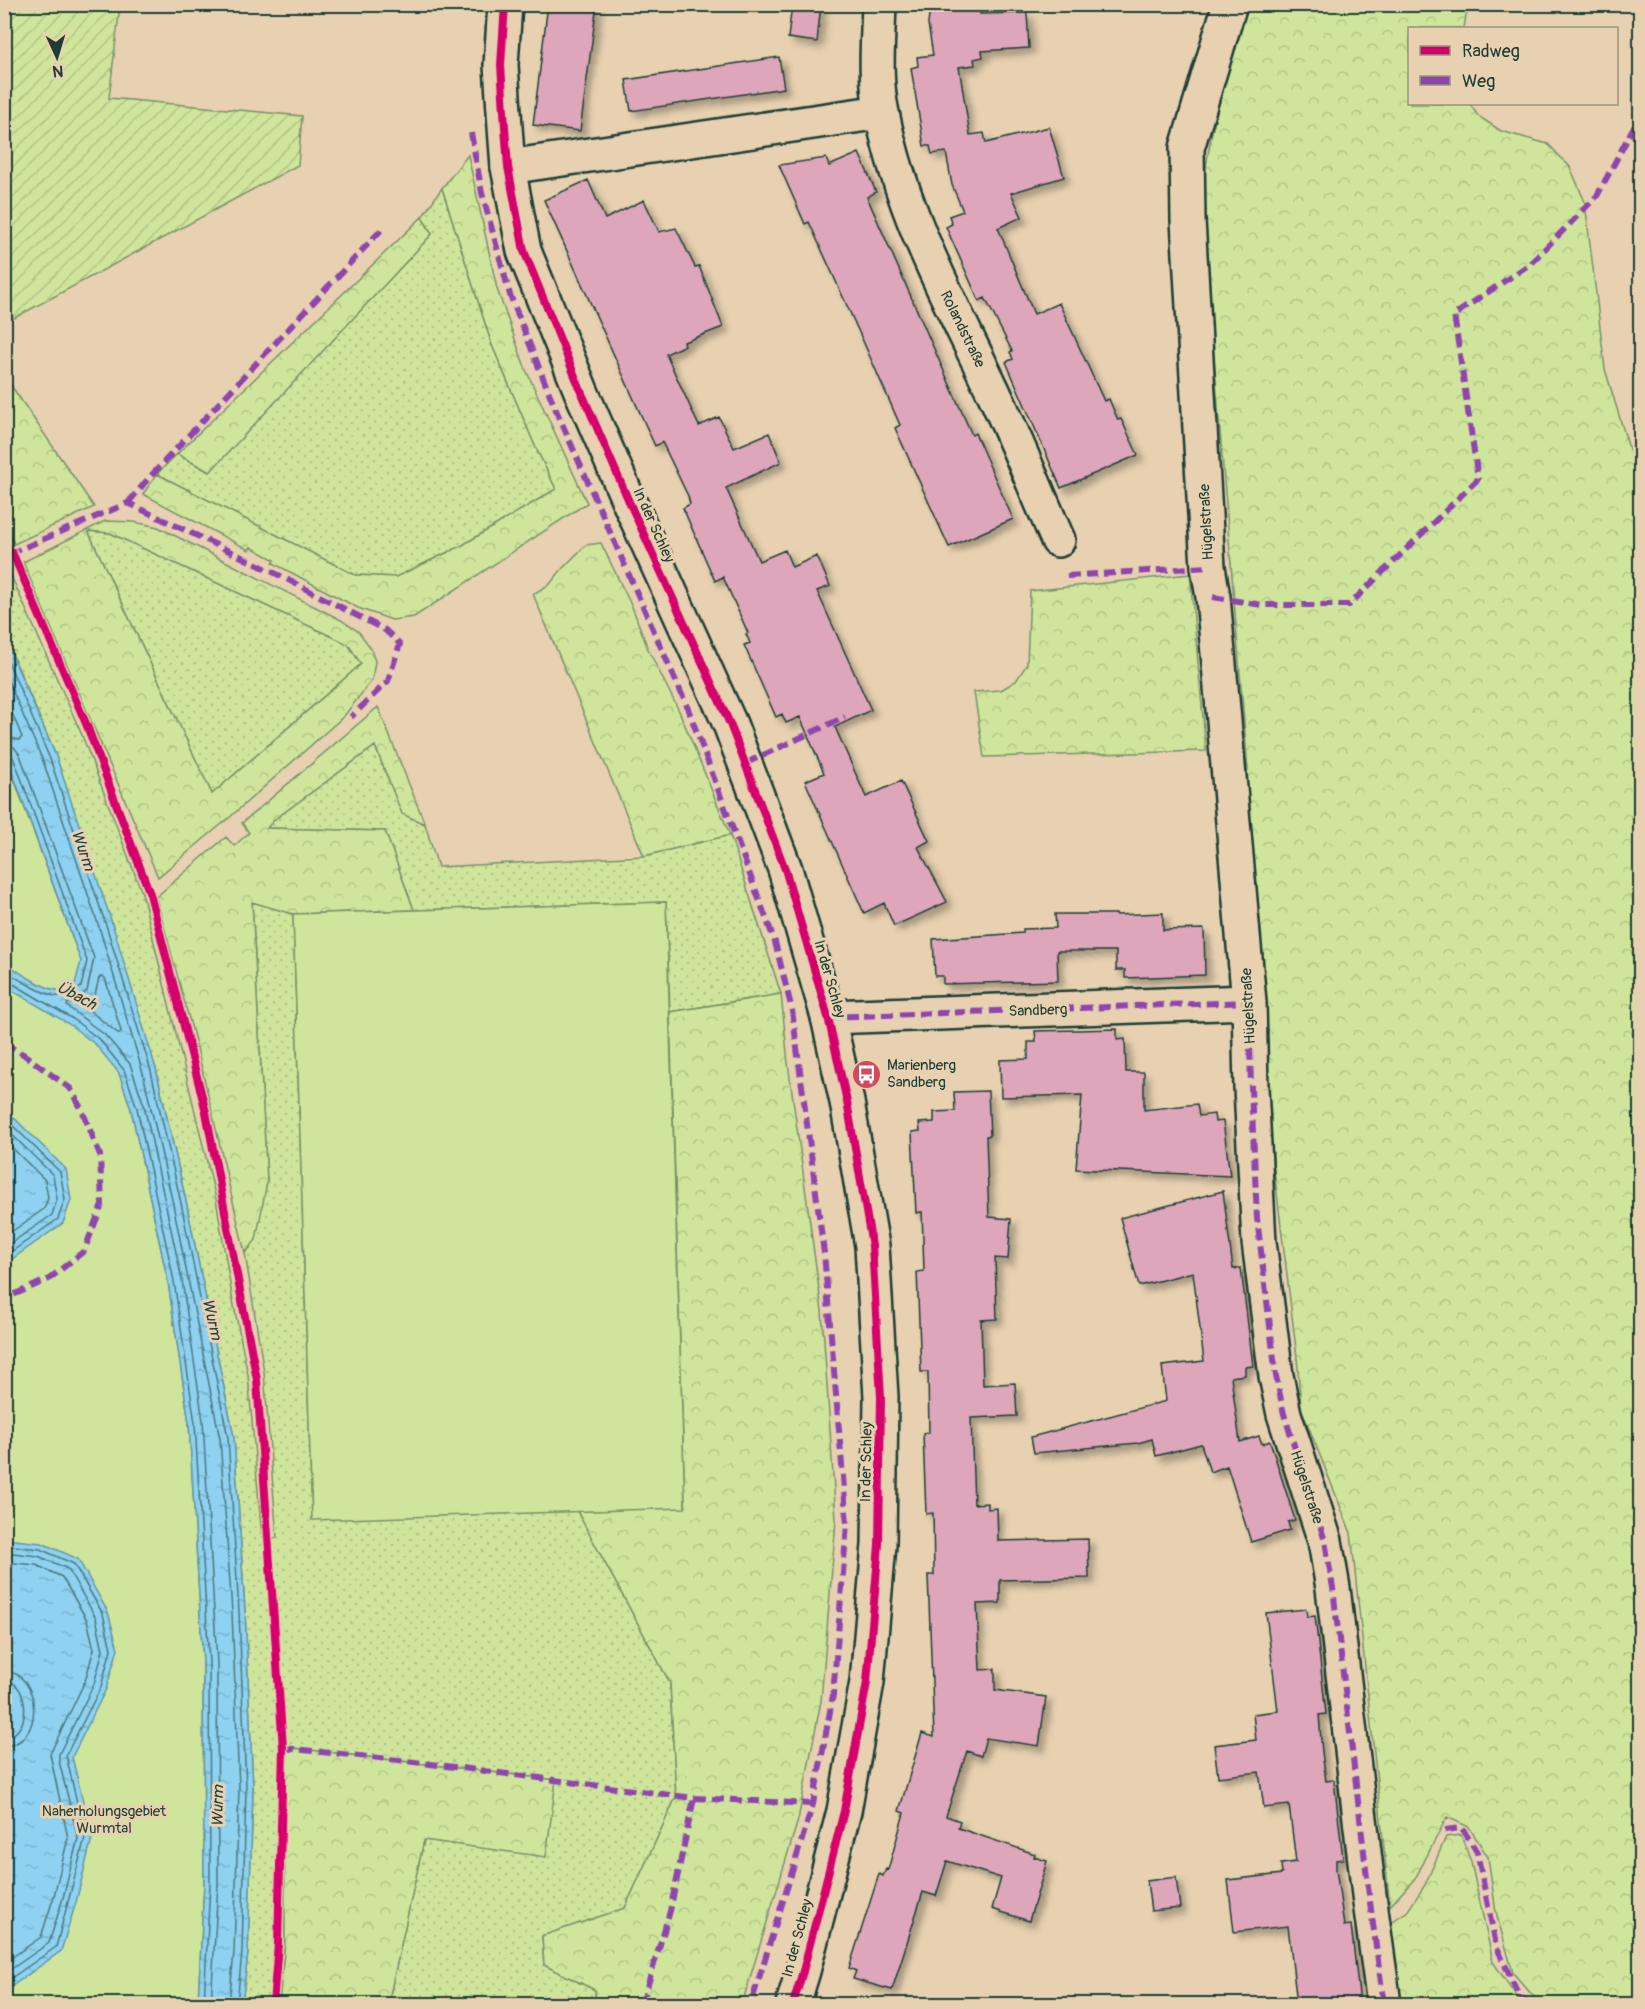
<svg xmlns="http://www.w3.org/2000/svg" width="1645" height="2009" viewBox="0 0 1645 2009" font-family="Pangolin,sans-serif">
	<style>
		.grass { fill: url(#grass-dots); stroke: #779168; stroke-width: 1.5 }
		.forest { fill: url(#forest-crowns); stroke: #779168; stroke-width: 1.5; fill-rule: evenodd }
		.park { fill: #cfe59b; stroke: #779168; stroke-width: 1.5 }
		.garden { fill: url(#garden-furrows); stroke: #779168; stroke-width: 1.5 }
		.water { fill: url(#water-ripples); stroke: #6296a5; stroke-width: 1.5 }
		.lines { fill: none; stroke-linecap: round; stroke-linejoin: round }
		.shore { stroke: #4b787f; stroke-width: 1.5 }
		.building { fill: #dda6ba; stroke: #1f3d34; stroke-width: 1.5; filter: url(#shadow) }
		.minor-casing { stroke: #1f3d34; stroke-width: 38 }
		.tertiary-casing { stroke: #1f3d34; stroke-width: 38 }
		.minor { stroke: #e7d1b0; stroke-width: 33 }
		.tertiary { stroke: #e7d1b0; stroke-width: 33 }
		.quiet { stroke: #8e44ad; stroke-width: 6; stroke-dasharray: 12 6; stroke-linecap: butt }
		.cycleway-casing { stroke: #e7d1b0; stroke-width: 11 }
		.cycleway { stroke: #d6006c; stroke-width: 8 }
		.labels { text-anchor: middle; stroke-width: 6; stroke-linejoin: round; paint-order: stroke }
		.street-label { font-size: 15px; fill: #1f3d34; stroke: #e7d1b0 }
		.poi-label { font-size: 15px; fill: #1f3d34; stroke: #e7d1b0; text-anchor: start }
		.park-label { font-size: 15px; fill: #284539; stroke: #e7d1b0 }
		.water-label { font-size: 16px; font-style: italic; fill: #25443d; stroke: #e7d1b0 }
	</style>
	<defs>
		<pattern id="grass-dots" width="8" height="8" patternUnits="userSpaceOnUse" patternTransform="scale(1.5)"><rect width="8" height="8" fill="#cfe59b"/><path d="M2 2h.1M6 6h.1" fill="none" stroke="#b1c586" stroke-width="1.8" stroke-linecap="round"/></pattern>
		<pattern id="forest-crowns" width="20" height="18" patternUnits="userSpaceOnUse" patternTransform="scale(1.5)"><rect width="20" height="18" fill="#cfe59b"/><path d="M2 6a3 3 0 1 1 6 0M12 15a3 3 0 1 1 6 0" fill="none" stroke="#b1c586"/></pattern>
		<pattern id="garden-furrows" width="10" height="10" patternUnits="userSpaceOnUse" patternTransform="scale(1.5)"><rect width="10" height="10" fill="#cfe59b"/><path d="M-1 1l2-2M0 10L10 0M9 11l2-2" fill="none" stroke="#b1c586"/></pattern>
		<pattern id="water-ripples" width="26" height="14" patternUnits="userSpaceOnUse" patternTransform="scale(1.5)"><rect width="26" height="14" fill="#8ed1f0"/><path d="M2 4q2-2 4 0t4 0M15 11q2-2 4 0t4 0" fill="none" stroke="#7ab4ce"/></pattern>
		<filter id="shadow"><feDropShadow dx="5.5" dy="5.5" stdDeviation="3" flood-color="#0004"/></filter>
	</defs>
	<rect width="100%" height="100%" fill="#e7d1b0"/>
	<filter id="ink" filterUnits="userSpaceOnUse"><feTurbulence type="fractalNoise" baseFrequency=".0167" numOctaves="2"/><feDisplacementMap in="SourceGraphic" scale="12" xChannelSelector="R" yChannelSelector="G"/><feConvolveMatrix kernelMatrix="1 2 1 2 8 2 1 2 1" color-interpolation-filters="sRGB"/></filter>
	<g filter="url(#ink)">
		<path class="grass" d="M442,188L492,345L536,448L556,489L461,546L396,577L355,575L157,474L177,454L209,472L432,234L422,217Z
			M88,531L110,533L348,644L361,664L212,794Z
			M4,560L82,735L142,893L216,1199L232,1296L248,1375L262,1538H277L264,1372L245,1253L250,1248L267,1182L252,902L293,914L312,1519L577,1511L670,1683L676,1797L625,1908L542,1936L544,1965L595,1990L596,2004H388L424,1840L546,1856L555,1780L285,1747V1943L279,2004H242L248,1953L253,1788L245,1611L234,1437L186,1201L156,1069L56,756L5,637Z
			M375,746L402,813L425,824L438,867L644,856L730,835L781,994L670,1012L666,902L414,910L385,831L266,828L275,819Z"/>
		<path class="forest" d="M1246,5H1474L1466,15L1464,28H1410V104H1470L1478,116L1501,131L1548,144L1570,167L1585,202L1605,369L1640,485V1389L1636,1487H1640V2004H1540L1513,1973L1496,1912L1488,1857L1469,1827L1447,1817L1416,1877L1390,1906L1351,1533L1301,1408L1297,1357L1273,1161L1242,788L1248,770L1208,285C1206,249 1202,211 1205,175C1212,117 1230,61 1246,5Z
			M468,155L497,289L526,370L587,503L414,617L392,620L358,608L273,563L275,560L251,547L249,550L143,494L157,474L355,575L396,577L461,546L556,489L536,448L492,345L442,188Z
			M422,217L432,234L210,472L177,454Z
			M4,375L94,507L14,544L5,522Z
			M105,521L134,522L158,527L341,620L359,632L370,647L375,661L372,680L344,716L229,818L158,877L23,562ZM88,531L110,533L348,644L361,664L212,794Z
			M601,543L633,609L648,649L680,713L730,835L644,856L533,594L550,584L562,569L586,545Z
			M1190,574L1206,751L984,757L974,692L1001,690L1016,681L1027,664L1030,591Z
			M378,707L425,824L402,814L375,746L275,819L267,828L385,831L414,910L293,914L252,902L267,1182L256,1240L245,1253L197,1048L156,897L226,837L234,846L249,833L242,823Z
			M781,994L788,1063L822,1311L836,1520L821,1701L798,1820L742,2004H596L595,1990L544,1965L542,1936L625,1908L676,1797L670,1683L577,1511L685,1507L670,1012Z
			M285,1747L556,1780L546,1857L424,1840L388,2004H279L285,1942Z
			M1461,1835L1471,1862L1493,1962L1522,2004H1401L1389,1923L1407,1912L1425,1885L1446,1837Z"/>
		<path class="park" d="M4,752L87,977L131,1109L168,1282L189,1423L203,1663L204,1883L198,2004H5Z
			M666,902L685,1508L312,1520L293,914Z"/>
		<path class="garden" d="M5,4L120,5L109,98L302,116L298,165L5,323Z"/>
		<path class="water" d="M4,637L56,756L113,926L156,1069L186,1201L234,1437L245,1611L253,1788L248,1953L242,2004H198L204,1883L203,1663L189,1423L168,1282L131,1109L119,1073L96,1045L69,1024L5,986V961C14,970 44,989 57,990C64,991 69,987 75,984L81,961L5,752Z
			M5,1109L66,1169L71,1200L63,1223L5,1264Z
			M5,1539L42,1543L78,1559L108,1612L118,1649L106,1689L72,1757L92,1838L76,1902L61,1951L5,1991L4,1729L11,1714L4,1686Z"/>
		<g class="lines">
			<path class="shore" d="M4,652L50,759L107,928L151,1071L181,1203L228,1438L239,1612L246,1788L242,1952L237,2004
				M4,671L43,761L100,930L143,1073L173,1204L220,1439L232,1612L239,1788L234,1952L229,2004
				M4,694L22,737L19,740L4,736
				M4,745L14,747L20,755L94,958L87,991L82,996L68,1003L67,1006L105,1035L130,1064L144,1105L182,1280L203,1421L217,1663L218,1883L211,2004
				M4,753L12,755L17,767L87,961L81,987C74,993 64,997 55,996C44,994 13,977 4,969
				M102,976L105,978L121,1031L119,1034L85,1007L95,995L99,978Z
				M4,981L10,982L73,1019L100,1040L124,1070L137,1108L174,1281L195,1423L209,1662L210,1883L204,2004
				M4,1117L60,1172L65,1199L58,1219L4,1257
				M4,1127L53,1175L57,1199L52,1215L4,1248
				M4,1140L45,1180L48,1198L44,1209L4,1237
				M4,1545L40,1549L74,1564L103,1614L111,1649L101,1687L66,1755L85,1838L56,1947L4,1983
				M4,1552L38,1556L68,1569L96,1618L103,1650L94,1684L59,1754V1761L78,1838L63,1898L49,1943L4,1974
				M4,1562L36,1565L62,1577L87,1620L94,1649L85,1681L50,1754L68,1838L54,1896L41,1937L4,1963
				M4,1671C42,1672 45,1745 4,1746
				M4,1680C30,1681 33,1735 4,1737"/>
		</g>
		<path class="building" d="M548,4H597L580,131L533,125Z
			M792,4H821L817,42L788,38Z
			M930,8H980V14L1027,13L1029,48L982,51L983,57L974,59L975,65L959,67L970,135L984,133L986,143L1049,127L1064,177L1011,193L1022,217L998,228L1034,314L1059,303L1104,401L1109,399L1118,420L1121,419L1138,455L1061,488L1006,362L1013,359L1010,352L1012,351L985,298L979,301L946,227L952,224L949,216L963,211L952,185L946,152L932,154L930,146H924L911,68L918,66L917,57L933,55L928,24Z
			M779,57L784,88L631,111L626,80Z
			M859,153L876,192L867,197L972,435L975,433L1013,519L949,547L895,428L900,425L863,341L809,222L805,224L779,165L826,158L829,166Z
			M588,180L605,219L644,200L659,232L676,228L695,267L699,266L723,327L684,342L685,345L666,354L699,426L719,417L734,448L769,433L781,462L726,488L759,561L785,550L792,567L817,556L830,586L817,591L871,710L835,727L866,797L901,781L929,841L918,847L947,902L894,926L884,903L864,913L805,781L824,773L800,717L786,723L782,714L776,717L744,645L750,643L746,634L748,633L723,577L715,581L683,508L690,504L688,496L662,442L655,446L544,200Z
			M1163,913V930L1204,929L1205,975L1125,978V970H1116V951H1057L1058,981L943,984V976H935L933,939L1023,933V929L1056,928L1055,914H1116V915Z
			M1117,1029V1040L1125,1039L1126,1072H1144V1110L1197,1104L1199,1116L1214,1114L1215,1122L1223,1121L1230,1176L1076,1169L1082,1095L1001,1097L1000,1060L1028,1059V1042H1036L1035,1031Z
			M988,1091L990,1136H986L989,1217L1011,1219L1008,1259L995,1258L997,1319L981,1320L983,1385L1015,1383L1017,1416L971,1418L974,1504L988,1503V1509L997,1508L998,1541L1088,1539L1089,1578L1000,1580V1603L977,1604L980,1670L995,1669V1690L1046,1697L1039,1746L986,1738L981,1756L967,1751L946,1816L960,1821L958,1828L1035,1854L1034,1857L1047,1861L1029,1921L992,1909L1001,1878L947,1861L936,1896L923,1892L892,1990L853,1979L856,1971L849,1968L879,1874L883,1876L886,1869L888,1870L904,1813L899,1811L922,1733L934,1737L928,1575H934L933,1513L926,1514L923,1433H929L928,1372H921L917,1272L924,1271L922,1212L916,1213L912,1132L920,1131L919,1123L934,1122V1112L955,1111L954,1092Z
			M1223,1191L1233,1269L1241,1268L1253,1366L1245,1367V1375L1231,1377L1240,1442L1259,1436L1262,1444L1270,1441L1295,1520L1288,1522L1290,1530L1251,1542L1227,1466L1210,1472L1201,1444L1156,1456L1152,1439L1138,1443L1034,1453L1031,1437L1166,1401L1162,1366L1204,1361L1193,1272L1139,1286L1120,1218Z
			M1306,1609L1307,1617L1315,1616L1326,1714L1319,1715L1322,1752L1326,1781L1334,1780L1343,1859L1336,1860V1869L1344,1926L1351,1925L1360,2004H1297L1288,1926L1234,1932L1228,1880L1282,1874L1281,1864L1296,1862L1289,1805L1264,1808L1259,1772L1218,1777L1214,1745L1256,1740L1253,1714L1278,1711L1266,1613Z
			M1176,1877L1180,1908L1151,1911L1147,1881Z"/>
		<g class="lines">
			<defs>
				<path id="minor" d="M879,4C878,40 874,78 882,113C902,214 949,299 993,391C1016,440 1036,490 1058,540
					M1230,4L1187,148L1188,220L1208,567L1213,597L1249,1002L1251,1088L1259,1242L1276,1376L1284,1414L1325,1541L1333,1588L1369,1895L1384,2004
					M508,167L881,112
					M828,1017L1249,1002"/>
				<path id="tertiary" d="M505,4L501,65L505,127L508,167L524,251L581,391L631,506L730,724L785,869L828,1017L847,1102L872,1246L881,1397L879,1545L867,1682L844,1811L803,1971L793,2004"/>
			</defs>
			<use href="#minor" class="minor-casing"/>
			<use href="#tertiary" class="tertiary-casing"/>
			<use href="#minor" class="minor"/>
			<use href="#tertiary" class="tertiary"/>
			<path class="quiet" d="M1635,19H1640
				M471,133L482,193L510,295L556,410L687,706L775,942L792,1010L824,1253L847,1524L833,1695L813,1804L751,2004
				M128,503L148,479L382,229
				M4,536L13,556
				M9,554L128,503L267,569L385,630L400,644L388,681L351,717
				M1067,576L1208,567
				M1213,597L1262,605H1349L1478,479L1454,315L1530,264L1597,196L1640,115
				M746,763L845,717
				M828,1017L1249,1002L1251,1088L1257,1218L1276,1376L1284,1414L1325,1541L1333,1588L1369,1895L1384,2004
				M4,1043L23,1054L71,1089L82,1110L100,1155L102,1205L84,1251L49,1279L4,1299
				M283,1748L399,1760L694,1798L813,1804
				M1445,1830L1462,1828L1477,1852L1496,1945L1518,1994L1527,2004
				M642,2004L670,1911L694,1798"/>
			<defs>
				<path id="cycleway" d="M505,4L501,65L505,127L508,167L524,251L581,391L631,506L730,724L785,869L828,1017L847,1102L872,1246L881,1397L879,1545L867,1682L844,1811L803,1971L793,2004
					M4,555L12,552L87,726L150,894L206,1112L257,1380L283,1748L278,1944L273,2004"/>
			</defs>
			<use href="#cycleway" class="cycleway-casing"/>
			<use href="#cycleway" class="cycleway"/>
		</g>
	</g>
	<defs>
		<symbol id="bus-disc" viewBox="-11 -11 22 22"><circle r="9.5" fill="#d1495b" stroke="#e7d1b0"/><path d="M-5-6H5V4H4V6H2V4H-2V6H-4V4H-5ZM-3.5-4V0h7V-4ZM-3.5 1.2v1.5H-2V1.2ZM2 1.2v1.5H3.5V1.2Z" fill="#fff"/></symbol>
	</defs>
	<g fill-rule="evenodd">
		<use href="#bus-disc" x="850" y="1058" width="33" height="33"/>
	</g>
	<g class="labels">
		<g class="street-label">
			<text transform="translate(963 329) rotate(64)" y="5">Rolandstraße</text>
			<text transform="translate(1206 522) rotate(-93)" y="5">Hügelstraße</text>
			<text transform="translate(654 525) rotate(66)" y="5">In der Schley</text>
			<text transform="translate(830 979) rotate(74)" y="5">In der Schley</text>
			<text transform="translate(1248 1006) rotate(-93)" y="5">Hügelstraße</text>
			<text transform="translate(1038 1010) rotate(-2)" y="5">Sandberg</text>
			<text transform="translate(866 1462) rotate(-89)" y="5">In der Schley</text>
			<text transform="translate(1307 1487) rotate(72)" y="5">Hügelstraße</text>
			<text transform="translate(797 1938) rotate(-75)" y="5">In der Schley</text>
		</g>
		<g class="poi-label">
			<text x="887" y="1070">Marienberg<tspan x="887" dy="17">Sandberg</tspan></text>
		</g>
		<g class="park-label">
			<text x="104" y="1816">Naherholungsgebiet<tspan x="104" dy="17">Wurmtal</tspan></text>
		</g>
		<g class="water-label">
			<text transform="translate(84 850) rotate(71)" y="6">Wurm</text>
			<text transform="translate(77 995) rotate(28)" y="6">Übach</text>
			<text transform="translate(213 1319) rotate(77)" y="6">Wurm</text>
			<text transform="translate(217 1806) rotate(-89)" y="6">Wurm</text>
		</g>
	</g>
	<rect width="1645" height="2009" fill="none" stroke="#e7d1b0" stroke-width="24"/>
	<rect x="12" y="12" width="1621" height="1985" fill="none" stroke="#1f3d34" stroke-width="2" filter="url(#ink)"/>
	<rect x="1408" y="27" width="210" height="78" fill="#e7d1b0" stroke="#97967e" stroke-width="1.5"/>
	<rect x="1420" y="46" width="30" height="9" fill="#d6006c" stroke="#97967e" stroke-width="1.5"/>
	<text x="1462" y="57" font-size="18" fill="#1f3d34">Radweg</text>
	<rect x="1420" y="76" width="30" height="9" fill="#8e44ad" stroke="#97967e" stroke-width="1.5"/>
	<text x="1462" y="87" font-size="18" fill="#1f3d34">Weg</text>
	<g transform="translate(57 57) rotate(176)" stroke="#e7d1b0" stroke-width="4.5" paint-order="stroke">
	<path d="M0-4.5L10 22L0 15L-10 22Z" fill="#1f3d34"/>
	<text y="-9" font-size="16" font-weight="bold" text-anchor="middle" fill="#1f3d34">N</text>
	</g>
</svg>
